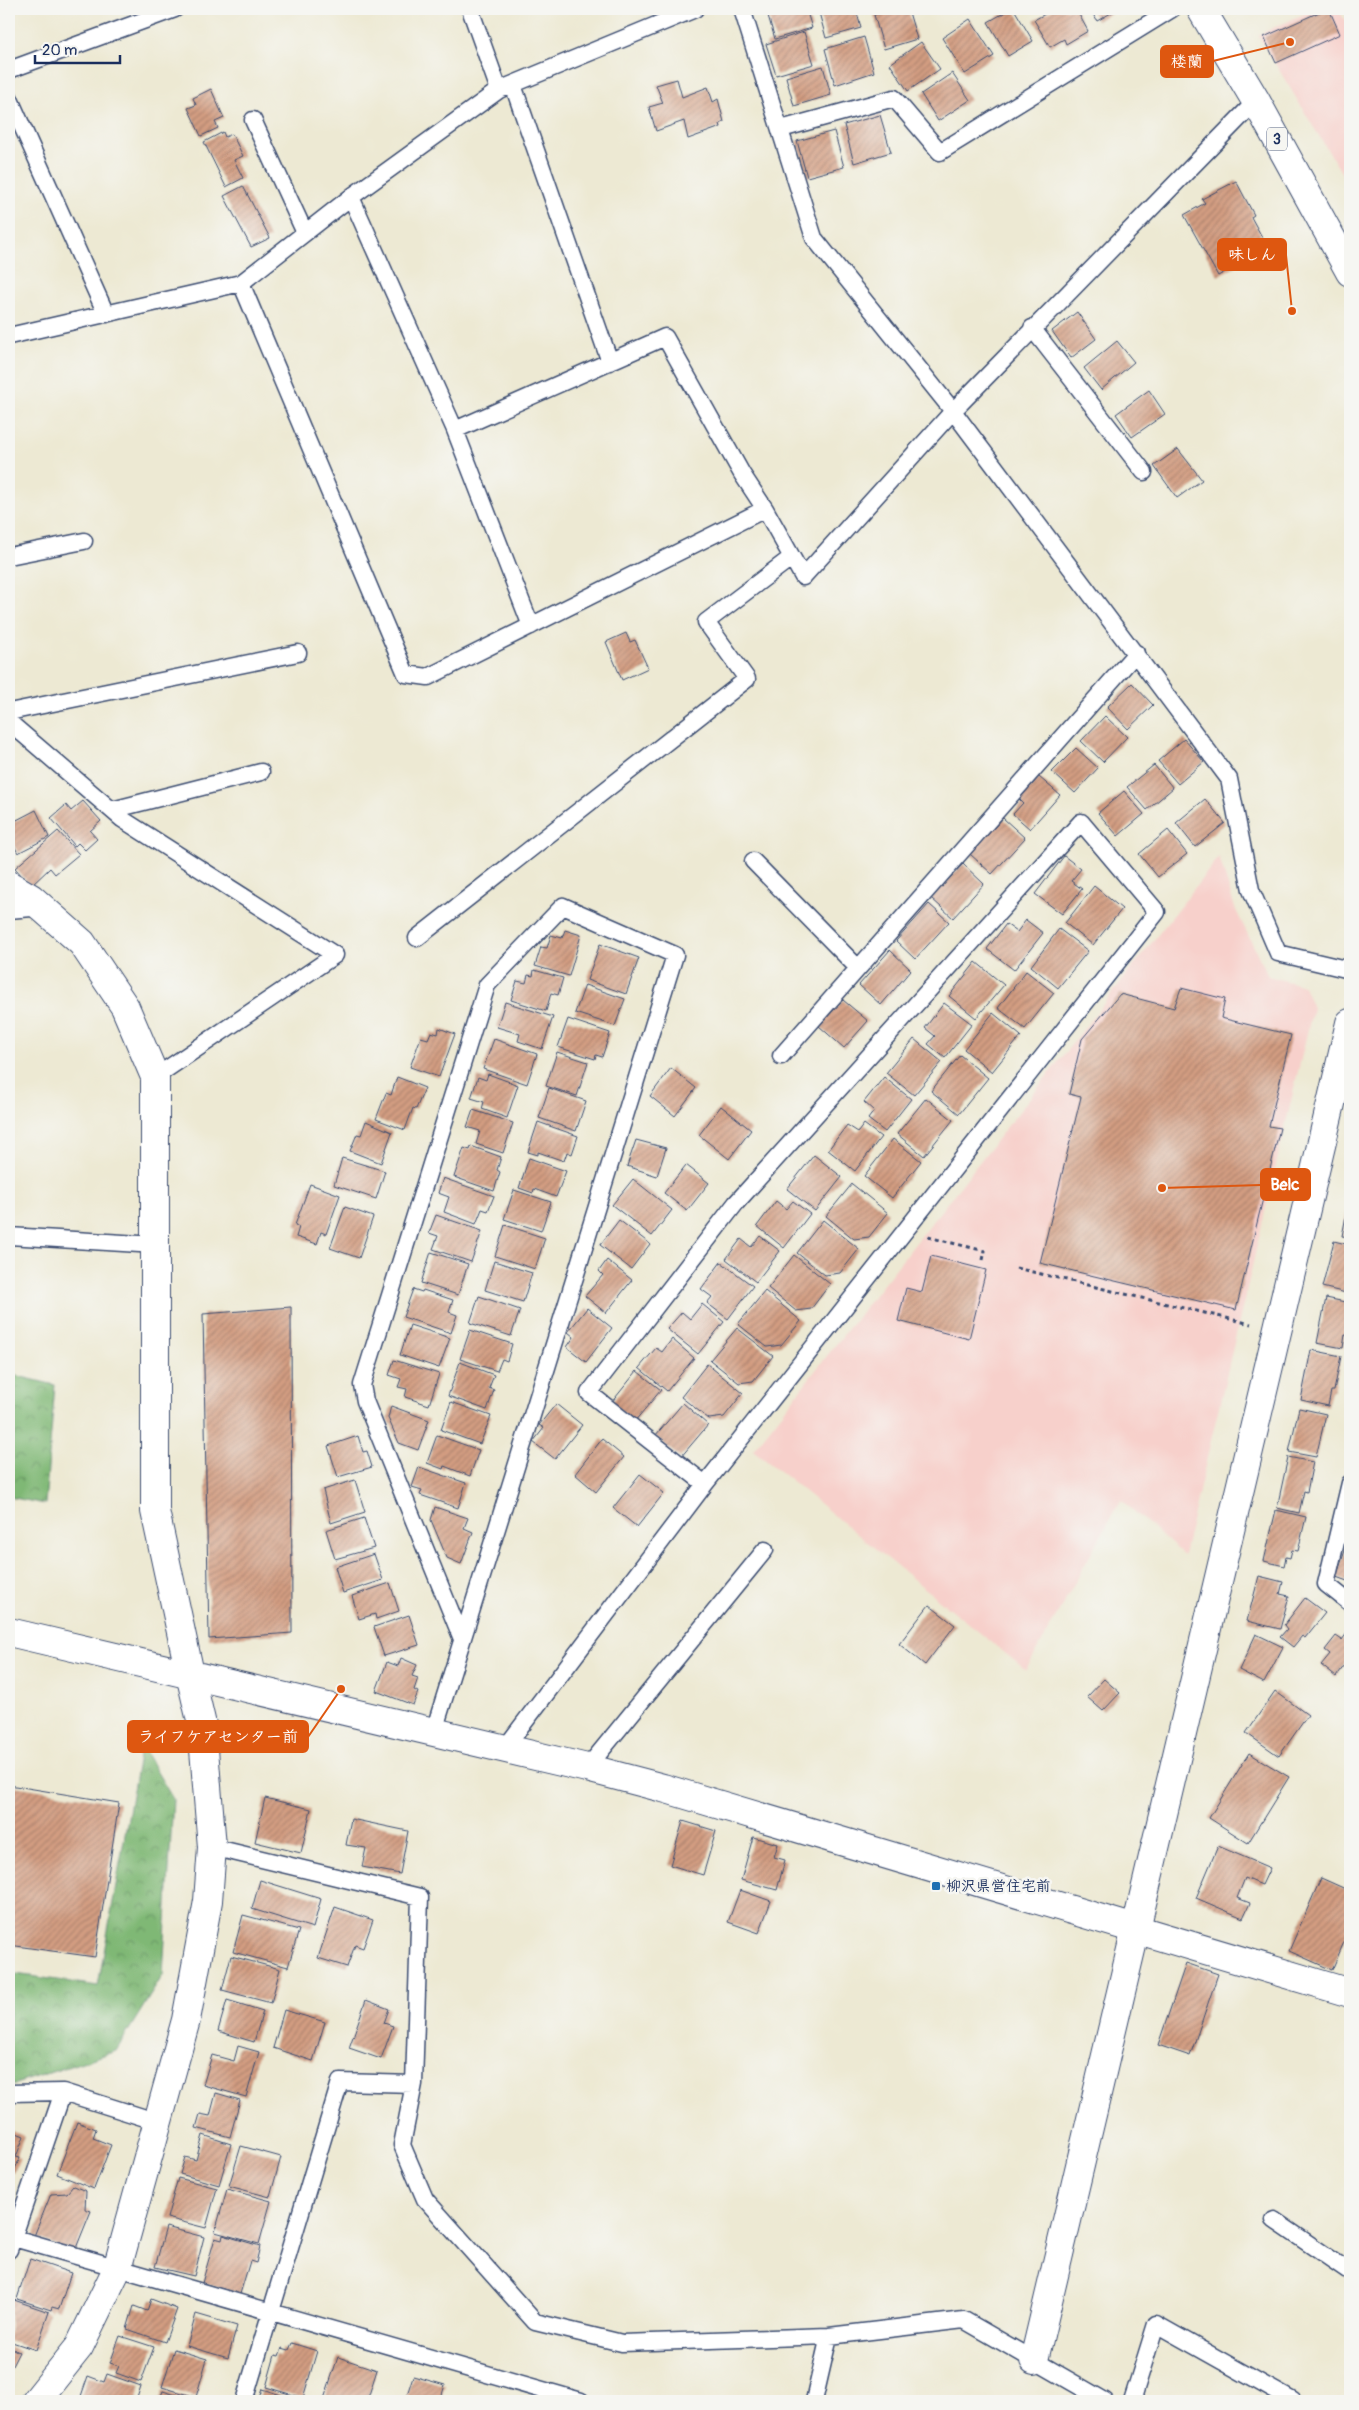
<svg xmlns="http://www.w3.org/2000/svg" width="1359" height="2410" viewBox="0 0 1359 2410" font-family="Pangolin,'Klee One',sans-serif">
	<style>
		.built { fill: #f7d0cb }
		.forest { fill: url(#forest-crowns); stroke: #4d746a }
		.building { fill: url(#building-hatch) }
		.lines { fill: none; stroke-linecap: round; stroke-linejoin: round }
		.service-casing { stroke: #3a4b70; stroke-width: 19 }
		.minor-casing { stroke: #3a4b70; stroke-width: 30 }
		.tertiary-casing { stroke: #3a4b70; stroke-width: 30 }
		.primary-casing { stroke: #3a4b70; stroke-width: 30 }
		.path { stroke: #3a4b70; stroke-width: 3; stroke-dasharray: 4 4; stroke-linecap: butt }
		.service { stroke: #fff; stroke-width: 16 }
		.minor { stroke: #fff; stroke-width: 28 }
		.tertiary { stroke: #fff; stroke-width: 28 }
		.primary { stroke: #fff; stroke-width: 28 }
		.poi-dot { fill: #1f6fb2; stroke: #f6f6f2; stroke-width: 2 }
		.labels { text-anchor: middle; stroke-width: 5; stroke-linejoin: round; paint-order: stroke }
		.shield { fill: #f6f6f2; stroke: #5d6b8a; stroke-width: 1 }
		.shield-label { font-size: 14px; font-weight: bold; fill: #1b2f5e }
		.poi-label { font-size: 15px; font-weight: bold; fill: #1b2f5e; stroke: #f6f6f2; text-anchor: start }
		.leader { fill: none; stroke: #de5710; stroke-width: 2 }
		.callout-dot { fill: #de5710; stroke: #f6f6f2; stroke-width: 2 }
		.callout { fill: #de5710; stroke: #de5710; stroke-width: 2 }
		.callout-label { font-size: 16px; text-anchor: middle; font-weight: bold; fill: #fff }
	</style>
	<defs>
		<pattern id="forest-crowns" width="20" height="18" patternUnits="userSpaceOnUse" patternTransform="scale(1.25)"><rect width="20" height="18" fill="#7fb875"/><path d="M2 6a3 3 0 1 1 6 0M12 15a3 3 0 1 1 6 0" fill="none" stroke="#679663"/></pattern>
		<pattern id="building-hatch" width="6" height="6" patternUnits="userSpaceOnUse" patternTransform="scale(1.25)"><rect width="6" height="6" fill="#d39d81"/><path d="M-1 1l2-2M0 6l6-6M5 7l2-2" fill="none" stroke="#aa806d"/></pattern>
	</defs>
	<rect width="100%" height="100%" fill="#f6f6f2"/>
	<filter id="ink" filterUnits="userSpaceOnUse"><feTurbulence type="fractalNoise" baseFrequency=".02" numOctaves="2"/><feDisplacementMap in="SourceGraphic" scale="10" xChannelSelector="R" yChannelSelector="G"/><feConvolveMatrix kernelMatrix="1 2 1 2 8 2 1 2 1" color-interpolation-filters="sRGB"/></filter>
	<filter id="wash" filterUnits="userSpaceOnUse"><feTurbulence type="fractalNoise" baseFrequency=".0096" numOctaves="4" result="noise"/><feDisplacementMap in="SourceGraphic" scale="20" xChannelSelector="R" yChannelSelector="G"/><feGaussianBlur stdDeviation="1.12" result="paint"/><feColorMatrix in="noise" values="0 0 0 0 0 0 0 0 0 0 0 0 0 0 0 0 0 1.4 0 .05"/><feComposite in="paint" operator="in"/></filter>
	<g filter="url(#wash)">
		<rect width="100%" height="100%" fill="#ede9d3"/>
		<path class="built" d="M1315,9H1338L1350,29V187L1258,35Z
			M1219,857L1235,908L1268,976L1304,986L1313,1008L1184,1555L1121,1500L1026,1670L753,1450Z"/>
		<path class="forest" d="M9,1374L55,1385L45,1504L9,1497Z
			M141,1745L173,1799L163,1975L116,2051L9,2086V1973L98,1986Z"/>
		<g id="blocks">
			<path class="building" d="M766,9H806L812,28L775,39Z
				M818,9H856L861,28L826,38Z
				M879,9H908L917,39L884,49L874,15L880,13Z
				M1011,9H1014L1033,41L1008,56L988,22Z
				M1054,9H1076L1088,31L1066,44L1064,39L1050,47L1034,20Z
				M1090,9H1118L1097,21Z
				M1326,9H1329L1340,34L1276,63L1264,37Z
				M970,19L994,56L965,74L942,38Z
				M804,32L814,64L776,75L766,44Z
				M864,37L874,72L835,85L825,49Z
				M921,42L940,69L908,91L890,64Z
				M823,66L831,95L794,106L786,77Z
				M952,73L970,100L938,121L921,94Z
				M677,79L682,97L708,87L713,102L718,99L724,122L720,124L721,127L688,139L684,121L656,131L649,107L663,103L656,85Z
				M211,89L224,118L215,122L218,128L201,136L188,108L196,105L193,98Z
				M880,115L891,152L854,163L844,125Z
				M834,131L844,167L807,177L797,141Z
				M223,132L225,137L232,134L243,156L234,160L243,178L226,187L204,142Z
				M1236,181L1254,215L1251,217L1268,248L1218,276L1184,215L1205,203L1202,199Z
				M243,186L270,238L251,247L224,196Z
				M1077,312L1096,339L1071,358L1052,331Z
				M1117,341L1134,362L1101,390L1084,368Z
				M1149,390L1165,414L1132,437L1116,414Z
				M1178,449L1202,480L1177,498L1154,466Z
				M626,633L630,642L635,640L648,668L622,680L606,642Z
				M1132,683L1153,705L1128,729L1107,707Z
				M1105,716L1127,737L1103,762L1081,741Z
				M1184,739L1204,762L1178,784L1158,761Z
				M1076,748L1098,768L1075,793L1052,772Z
				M1154,765L1173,788L1147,810L1127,787Z
				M1039,777L1060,795L1030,829L1013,814L1023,803L1019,799Z
				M1124,791L1144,814L1118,836L1098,813Z
				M1205,799L1225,823L1195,847L1176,823Z
				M83,801L101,821L90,831L97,839L85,850L78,843L75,846L51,818L66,805L71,811Z
				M36,810L49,837L18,853L12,842L9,844V824Z
				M1003,818L1025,838L992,874L970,854Z
				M1168,830L1187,854L1158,877L1139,854Z
				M58,831L79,854L55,874L50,868L31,886L15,868Z
				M1064,856L1081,869L1071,881L1082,889L1062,914L1035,894Z
				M963,864L984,884L953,918L931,898Z
				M1094,886L1122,909L1093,945L1065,923Z
				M929,904L949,922L915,959L896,941Z
				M1026,920L1043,933L1014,970L987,949L1006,924L1017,932Z
				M1059,929L1088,951L1058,988L1031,966Z
				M565,930L581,935L569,976L535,966L541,947L547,948L551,935L562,938Z
				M600,944L639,958L626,994L587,980Z
				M890,950L911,970L881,1005L859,985Z
				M976,962L1004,985L976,1018L949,996Z
				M534,970L563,978L558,995L551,993L546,1011L511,1000L517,981L526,983L528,975L533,976Z
				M1026,971L1054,993L1025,1029L998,1008Z
				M585,985L625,999L615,1026L575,1013Z
				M1181,988L1225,999L1221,1018L1291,1035L1269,1126L1280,1128L1236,1310L1040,1263L1081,1097L1069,1094L1082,1039L1120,994L1174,1008Z
				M843,1000L868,1021L844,1048L819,1026Z
				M505,1002L553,1017L542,1049L518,1041L520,1034L497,1027Z
				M944,1003L972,1024L945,1058L928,1044L935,1036L925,1028Z
				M993,1013L1021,1036L992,1072L964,1049Z
				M568,1019L610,1033L602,1057L596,1055L595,1059L558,1047Z
				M439,1028L455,1034L439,1077L410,1067L421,1037L428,1039L431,1032L438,1034Z
				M494,1039L537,1054L527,1084L483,1069Z
				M914,1039L942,1062L914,1095L886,1073Z
				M557,1052L588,1062L577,1096L546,1086Z
				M960,1055L988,1078L959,1114L931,1091Z
				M671,1068L696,1088L675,1116L650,1096Z
				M488,1074L518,1085L507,1118L482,1109L484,1102L471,1098L478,1077L486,1080Z
				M397,1077L425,1088L416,1109L413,1108L405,1130L376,1119L386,1093L391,1095Z
				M884,1077L911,1099L885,1132L868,1119L874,1111L864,1102Z
				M549,1088L586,1101L576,1131L539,1118Z
				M926,1098L953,1120L924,1156L897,1134Z
				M721,1106L751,1130L729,1159L699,1135Z
				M473,1110L513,1123L503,1153L476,1144L480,1131L467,1127Z
				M366,1121L392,1132L381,1163L350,1151L357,1134L361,1135Z
				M538,1122L578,1136L572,1154L567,1152L564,1161L538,1152V1155L528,1152Z
				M864,1124L881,1137L855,1171L828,1150L847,1125L858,1132Z
				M893,1139L921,1161L892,1198L864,1176Z
				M636,1140L666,1148L657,1176L627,1166Z
				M471,1146L501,1157L497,1170L500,1172L494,1191L454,1177L464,1148L470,1150Z
				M814,1155L842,1177L815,1211L787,1189Z
				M342,1158L385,1171L376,1199L334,1185Z
				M529,1158L566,1171L556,1197L534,1189L533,1193L519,1188Z
				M686,1165L709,1183L687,1211L664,1193Z
				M443,1178L494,1196L488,1211L482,1209L476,1224L444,1212L449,1197L438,1193Z
				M633,1179L672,1210L652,1236L612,1205Z
				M310,1184L340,1195L326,1234L321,1232L317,1244L296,1237L299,1227L295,1225Z
				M852,1184L888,1213L869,1237L854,1239L826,1216Z
				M514,1190L551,1202L541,1231L504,1219Z
				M776,1201L786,1209L793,1201L810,1214L784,1248L757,1226Z
				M1349,1201H1350V1237L1342,1236Z
				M345,1207L373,1217L359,1258L330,1248Z
				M436,1215L482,1231L471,1262L433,1249L438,1236L429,1233Z
				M619,1220L650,1244L631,1269L600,1245Z
				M823,1220L859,1249L840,1273L825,1275L797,1253Z
				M505,1225L545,1238L535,1269L495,1256Z
				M760,1236L780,1251L756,1282L726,1259L741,1239L751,1247Z
				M1334,1241L1350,1245V1294L1322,1287Z
				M431,1252L468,1264L458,1295L421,1283Z
				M794,1255L830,1284L811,1309L796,1311L768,1288Z
				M931,1256L986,1270L969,1339L898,1321L906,1288L922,1292Z
				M607,1260L632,1280L606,1313L585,1296L603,1275L599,1271Z
				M494,1261L532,1273L523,1302L485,1290Z
				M721,1262L753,1286L728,1319L707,1303L712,1297L701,1289Z
				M413,1289L422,1292L423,1290L453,1300L449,1312L457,1315L451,1333L403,1317Z
				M765,1291L801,1321L781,1345L767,1347L738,1324Z
				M479,1296L520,1310L511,1336L470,1323Z
				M1326,1298L1350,1303V1336L1345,1335L1343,1348L1317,1343Z
				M702,1304L724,1322L698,1354L667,1329L682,1312L690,1319Z
				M291,1307L292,1633L209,1639L203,1314Z
				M587,1308L612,1328L586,1362L567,1347L574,1337L568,1332Z
				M410,1325L450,1338L439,1368L400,1355Z
				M737,1328L773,1356L753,1381L739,1383L710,1360Z
				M470,1330L512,1344L507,1361L502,1359L497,1371L460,1359Z
				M672,1339L694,1358L667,1391L639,1368L656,1348L662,1352Z
				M1311,1350L1341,1356L1334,1391H1331L1328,1406L1301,1400Z
				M394,1360L439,1374L429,1405L405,1397L407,1389L398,1387L401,1379L389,1375Z
				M460,1362L494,1375L489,1388L494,1390L487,1410L448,1396Z
				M707,1364L743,1393L724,1417L709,1419L681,1397Z
				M637,1371L661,1390L634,1422L611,1403Z
				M451,1402L491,1416L480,1444L441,1430Z
				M683,1403L708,1425L680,1458L655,1436Z
				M556,1404L582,1425L555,1459L533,1442L544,1428L539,1425Z
				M391,1406L429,1420L418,1450L399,1443L388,1418Z
				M1299,1408L1326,1414L1316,1457L1289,1452Z
				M437,1435L479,1450L470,1476L444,1466L443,1469L427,1463Z
				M358,1436L363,1452L367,1451L372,1467L338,1477L328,1446Z
				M602,1439L624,1457L596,1492L575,1474Z
				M1288,1457L1313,1462L1307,1492L1304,1491L1299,1513L1277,1508Z
				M419,1467L466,1483L458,1508L420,1495L422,1490L412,1487Z
				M640,1474L664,1493L637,1527L613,1508Z
				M355,1480L365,1512L331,1523L323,1490Z
				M435,1507L468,1518L464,1528L473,1532L461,1564L447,1558L431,1520Z
				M1276,1510L1306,1517L1298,1551L1292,1550L1290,1558L1286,1557L1284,1566L1264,1561Z
				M364,1518L374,1548L335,1559L326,1530Z
				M1350,1536V1582L1336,1577Z
				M374,1554L383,1580L343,1593L335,1567Z
				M1259,1576L1283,1582L1280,1594L1289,1596L1280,1629L1247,1621Z
				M390,1583L399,1611L376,1619L375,1614L359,1619L352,1596Z
				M1305,1598L1325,1613L1305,1638L1302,1636L1293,1647L1280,1637L1287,1629L1284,1625Z
				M929,1605L955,1625L925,1665L899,1644Z
				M409,1615L419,1645L384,1656L374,1627Z
				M1350,1629V1658L1336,1677L1321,1665L1330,1654L1325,1650L1336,1636L1342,1640Z
				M1256,1634L1283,1647L1264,1683L1239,1670Z
				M401,1658L417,1665L412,1676L418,1678L414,1690L418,1692L413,1705L376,1691L387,1662L398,1666Z
				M1104,1679L1120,1693L1103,1711L1087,1697Z
				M1275,1691L1308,1715L1279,1756L1246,1733Z
				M1249,1753L1289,1777L1248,1843L1209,1818Z
				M9,1785L119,1803L95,1957L9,1945Z
				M265,1798L311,1809L301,1853L255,1842Z
				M351,1819L408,1831L400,1874L362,1867L366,1848L346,1845Z
				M683,1821L716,1831L703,1875L670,1865Z
				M753,1837L778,1844L774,1857L785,1860L777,1890L741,1880Z
				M1218,1846L1270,1868L1262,1885L1245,1878L1237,1898L1250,1903L1243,1918L1196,1898Z
				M1321,1878L1350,1891V1928L1332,1970L1289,1951Z
				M260,1880L321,1899L313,1928L252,1909Z
				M740,1890L771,1901L759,1933L728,1922Z
				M335,1907L373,1920L363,1948L355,1945L347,1967L318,1958Z
				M243,1915L299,1930L288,1967L233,1952Z
				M231,1956L280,1969L271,2003L222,1990Z
				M1186,1963L1218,1974L1190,2056L1158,2045Z
				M227,2000L263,2011L254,2042L218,2031Z
				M366,2000L389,2009L384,2023L393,2026L381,2059L349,2048Z
				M284,2010L325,2022L313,2061L273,2048Z
				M238,2046L259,2052L246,2097L203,2085L212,2055L234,2061Z
				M216,2093L240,2100L230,2137L196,2128L200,2114L210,2116Z
				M77,2122L96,2129L93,2138L111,2145L94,2189L57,2174Z
				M9,2130L24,2136L16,2157L20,2158L13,2173L9,2171Z
				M203,2135L231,2144L219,2185L180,2174L185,2157L196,2160Z
				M241,2146L281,2157L270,2197L229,2186Z
				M178,2178L217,2188L206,2228L167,2218Z
				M73,2186L86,2191L85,2209L91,2211L74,2253L34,2236L51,2194L67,2193Z
				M227,2189L271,2201L259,2244L215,2232Z
				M166,2227L204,2237L194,2276L155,2267Z
				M223,2235L260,2246L256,2263L250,2261L240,2294L202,2283L215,2238L222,2240Z
				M30,2259L71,2273L59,2309L52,2307L51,2310L17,2299Z
				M11,2299L49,2312L36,2350L9,2341Z
				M151,2299L177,2309L165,2342L127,2329L134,2306L147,2311Z
				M196,2314L237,2326L228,2358L187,2346Z
				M120,2336L154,2347L141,2382L116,2373L119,2366L110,2363Z
				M292,2343L317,2351L303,2398L266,2387L275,2355L279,2356L282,2348L289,2350Z
				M9,2347L19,2352L9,2372Z
				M174,2349L207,2359L196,2397L162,2387Z
				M338,2357L377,2370L367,2401H331L324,2399Z
				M107,2374L141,2386L136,2401H87L80,2399L88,2376L104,2382Z
				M413,2376L445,2385L440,2401H405Z
				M262,2389L300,2401H258Z
				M163,2391L192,2400V2401H159Z"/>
		</g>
	</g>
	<g filter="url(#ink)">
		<use href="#blocks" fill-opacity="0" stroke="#3a4b70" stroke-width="1"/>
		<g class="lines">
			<defs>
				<path id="service" d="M470,9L499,90
					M742,9L814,238L953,411L1229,779L1251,890L1278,953L1350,970
					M9,70L175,9
					M513,85L610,362
					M9,97L106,314
					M253,120L305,233
					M781,129L894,98L940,152L1172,9
					M351,197L455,430L531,626
					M241,283L406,674L428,677L765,509
					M1032,328L1144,472
					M9,336L241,283L351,197L499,90L695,9
					M455,430L665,337L742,474L765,509L803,577L953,411L1256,101
					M9,556L84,541
					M9,712L298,653
					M9,722L122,819L335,955L155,1077
					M112,810L261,772
					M753,861L858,968
					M9,910L43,907
					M417,938L747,679L706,622L792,557
					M781,1056L1136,653
					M9,1236L156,1245
					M1350,1483L1326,1584L1350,1603
					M434,1731L675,955L563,906L487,985L362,1385L365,1401L462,1639
					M505,1748L705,1484L1157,912L1081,822L736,1203L589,1393L705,1484
					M587,1768L765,1550
					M212,1847L420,1897L414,2084L402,2145L425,2199L535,2322L622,2343L829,2336L964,2320L1105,2401
					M9,2093L63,2092L158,2122
					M1274,2220L1350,2272
					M14,2238L581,2401
					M9,2250L63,2092
					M244,2401L340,2082L414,2084
					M814,2401L829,2336
					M1132,2401L1156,2324L1293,2401"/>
				<path id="minor" d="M9,885L31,898L82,943L125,1007L155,1077V1511L190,1674
					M9,1632L587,1768L663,1788L1350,1993"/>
				<path id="tertiary" d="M1034,2360L1350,1023
					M36,2401L79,2347L117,2269L186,2020L208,1901L212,1847L202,1725L190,1674"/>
				<path id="primary" d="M1201,9L1256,101L1350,272"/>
			</defs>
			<use href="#service" class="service-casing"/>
			<use href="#minor" class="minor-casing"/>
			<use href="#tertiary" class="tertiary-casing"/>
			<use href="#primary" class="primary-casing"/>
			<path class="path" d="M928,1237L985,1251L983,1260
				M1016,1268L1251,1324"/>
			<use href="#service" class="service"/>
			<use href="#minor" class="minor"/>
			<use href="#tertiary" class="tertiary"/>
			<use href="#primary" class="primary"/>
		</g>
	</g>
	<rect class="poi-dot" x="931" y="1881" width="10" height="10" rx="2.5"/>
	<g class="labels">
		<rect class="shield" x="1267" y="127.5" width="20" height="23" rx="4"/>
		<g class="shield-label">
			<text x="1277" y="144">3</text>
		</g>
		<g class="poi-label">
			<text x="946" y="1891">柳沢県営住宅前</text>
		</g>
	</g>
	<path class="leader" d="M1290 42L1213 61M1292 311L1286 255M1162 1188L1261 1185M341 1689L308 1737"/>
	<g class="callout-dot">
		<circle cx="1290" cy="42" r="5"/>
		<circle cx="1292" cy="311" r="5"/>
		<circle cx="1162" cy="1188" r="5"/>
		<circle cx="341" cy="1689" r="5"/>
	</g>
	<g class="callout">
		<rect x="1161" y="46" width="52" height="31" rx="5"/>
		<rect x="1218" y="239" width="68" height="31" rx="5"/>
		<rect x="1261" y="1169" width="49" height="31" rx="5"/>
		<rect x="128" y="1721" width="180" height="31" rx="5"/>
	</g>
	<g class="callout-label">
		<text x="1187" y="67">楼蘭</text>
		<text x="1252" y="260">味しん</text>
		<text x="1285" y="1190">Belc</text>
		<text x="218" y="1742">ライフケアセンター前</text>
	</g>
	<rect width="1359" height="2410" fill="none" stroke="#f6f6f2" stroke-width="30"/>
	<path d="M35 55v8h85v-8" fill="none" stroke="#1b2f5e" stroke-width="2.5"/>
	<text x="42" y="55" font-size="15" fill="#1b2f5e" stroke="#f6f6f2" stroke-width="4" paint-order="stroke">20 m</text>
</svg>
